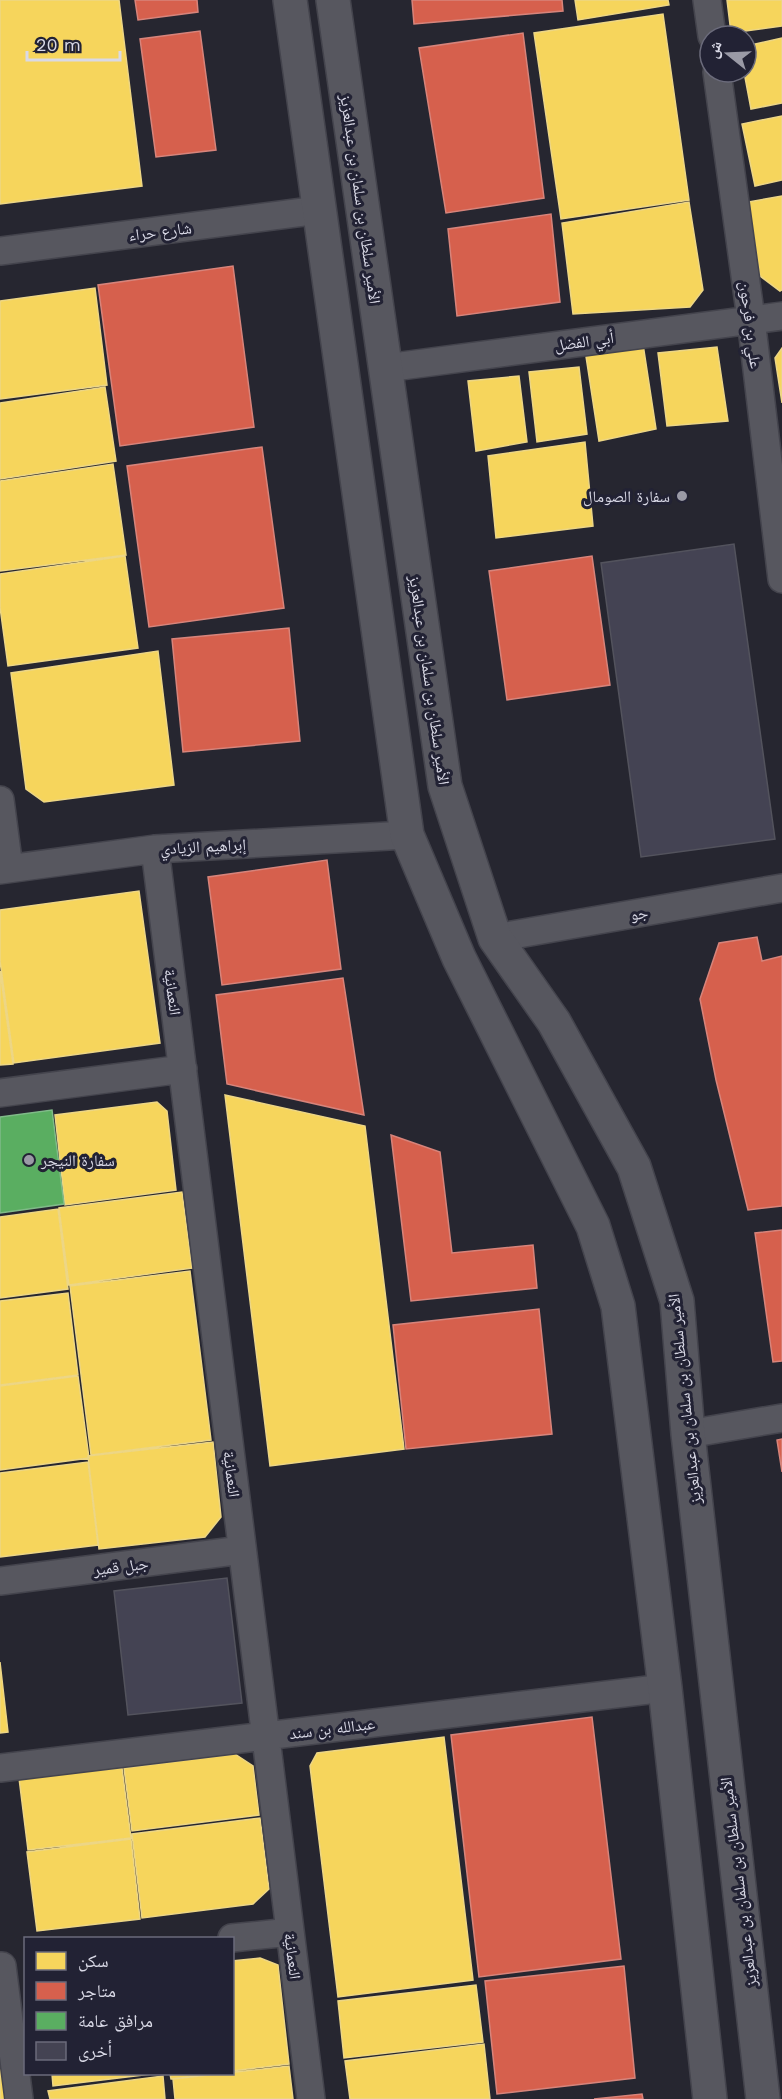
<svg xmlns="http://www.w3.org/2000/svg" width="782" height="2099" viewBox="0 0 782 2099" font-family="'Work Sans','Noto Naskh Arabic',sans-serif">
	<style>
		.homes { fill: #f6d55c; stroke: #edd685; stroke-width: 1.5 }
		.shops { fill: #d6604d; stroke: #d7847b; stroke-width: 1.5 }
		.public { fill: #5aae61; stroke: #80bb89; stroke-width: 1.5 }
		.building { fill: #444353; stroke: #53535d; stroke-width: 1.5 }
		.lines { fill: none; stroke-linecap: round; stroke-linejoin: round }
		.minor-casing { stroke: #44444d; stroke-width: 30 }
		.tertiary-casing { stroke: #44444d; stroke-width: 36 }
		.minor { stroke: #57575f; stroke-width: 27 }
		.tertiary { stroke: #57575f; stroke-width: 33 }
		.poi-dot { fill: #9a9aa6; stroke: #222234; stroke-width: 2 }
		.labels { text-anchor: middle; stroke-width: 6; stroke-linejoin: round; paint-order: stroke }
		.street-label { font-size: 16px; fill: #d9d9e6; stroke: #222234 }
		.poi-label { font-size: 16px; fill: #d9d9e6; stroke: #222234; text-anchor: end }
	</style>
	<rect width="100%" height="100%" fill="#262630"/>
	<path class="homes" d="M0,0H119L142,186L0,204Z
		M575,0H668L669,5L578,20Z
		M727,0H782V26L731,33Z
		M663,14L689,200L561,219L534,33Z
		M782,38V103L751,109L744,72H746V46Z
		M782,116V180L755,186L742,124Z
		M782,196V290L780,291L760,276L748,202Z
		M689,202L703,290L690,307L573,314L562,223Z
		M95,288L107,385L0,399V301Z
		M643,344L656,429L599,441L585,350Z
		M717,347L728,421L667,426L658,353Z
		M782,348V403L775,358Z
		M579,367L587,434L537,442L529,372Z
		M519,376L527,442L476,451L468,381Z
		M105,387L116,461L0,479V403Z
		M585,442L593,526L496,538L488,456Z
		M113,464L126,555L0,571V481Z
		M125,556L138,648L8,666L0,607V574Z
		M158,651L174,785L44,802L26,789L11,673Z
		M139,891L160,1043L14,1063L0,961V910Z
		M0,971L13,1064L0,1065Z
		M225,1095L365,1126L404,1449L270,1466Z
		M157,1102L167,1111L176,1190L65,1205L55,1115Z
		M182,1192L192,1268L69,1285L59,1208Z
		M58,1209L68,1289L0,1298V1217Z
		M190,1271L211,1440L91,1455L70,1286Z
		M68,1293L78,1375L0,1385V1301Z
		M78,1376L89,1458L0,1470V1386Z
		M213,1442L221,1517L205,1537L99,1549L88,1456Z
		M88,1462L98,1545L0,1557V1473Z
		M0,1662L8,1732L0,1733Z
		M444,1737L473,1980L338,1997L310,1766L317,1753Z
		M235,1754L253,1766L259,1815L132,1831L124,1768Z
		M122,1768L131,1838L28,1850L19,1778Z
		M260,1818L269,1889L253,1904L142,1918L132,1834Z
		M131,1839L140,1919L37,1931L27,1852Z
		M260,1958L278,1965L289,2064L232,2071V1961Z
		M476,1985L483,2042L344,2058L338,2001Z
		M484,2044L490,2099H350L345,2061Z
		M0,2053L6,2099H0Z
		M289,2066L293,2099H175L173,2079Z
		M52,2074H152L53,2086Z
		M170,2074H213L171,2079Z
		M163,2076L165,2099H50L48,2091Z"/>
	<path class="shops" d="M135,0H197L198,12L138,20Z
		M412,0H562L563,11L414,24Z
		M200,31L216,150L156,157L140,39Z
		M523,33L544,198L446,213L419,48Z
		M551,214L560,302L457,316L448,229Z
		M233,266L254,427L120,446L98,285Z
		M262,447L284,608L149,627L127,466Z
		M592,556L610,685L507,700L489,571Z
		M289,628L300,741L183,752L172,639Z
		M327,860L341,969L222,985L208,877Z
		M757,937L762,961L782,956V1206L748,1210L716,1080L700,999L719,943Z
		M343,978L364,1115L227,1084L216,995Z
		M391,1135L440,1152L452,1253L533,1245L537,1288L411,1301Z
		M782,1230V1361L773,1362L755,1233Z
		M539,1309L552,1434L406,1449L393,1325Z
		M782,1439V1472L777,1440Z
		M592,1717L621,1959L479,1977L451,1735Z
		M624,1966L635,2078L497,2094L485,1981Z
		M642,2094L643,2099H594Z"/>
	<path class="public" d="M52,1110L64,1204L0,1213V1117Z"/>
	<path class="building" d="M734,544L775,839L641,857L601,563Z
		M227,1578L242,1703L128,1715L114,1591Z"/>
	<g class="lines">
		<defs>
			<path id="minor" d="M707,0L712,36
				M717,72L751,319L782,579
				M0,251L319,210
				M386,368L782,316
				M0,800L9,868
				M155,849L311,2099
				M0,870L155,849L407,835
				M495,938L782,888
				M0,1093L183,1069
				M688,1434L782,1418
				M0,1581L242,1550
				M0,1768L665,1688
				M232,1938L290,1932
				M2,1966L19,2099"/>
			<path id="tertiary" d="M290,0L407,835L459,958L593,1226L618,1306L665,1688L710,2099
				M333,0L445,786L495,938L554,1022L634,1167L677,1301L688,1434L763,2099"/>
		</defs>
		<use href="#minor" class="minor-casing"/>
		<use href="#tertiary" class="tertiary-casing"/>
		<use href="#minor" class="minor"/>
		<use href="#tertiary" class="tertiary"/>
	</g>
	<g class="poi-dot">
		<circle cx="682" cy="496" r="6"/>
		<circle cx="29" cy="1160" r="6"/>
	</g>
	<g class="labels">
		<g class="street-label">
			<text transform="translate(361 199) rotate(82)" y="6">الأمير سلطان بن سلمان بن عبدالعزيز</text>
			<text transform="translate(160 231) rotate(-7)" y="6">شارع حراء</text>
			<text transform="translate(751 325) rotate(83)" y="6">علي بن فرحون</text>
			<text transform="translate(584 341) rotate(-8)" y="6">أبي الفضل</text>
			<text transform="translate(430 680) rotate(82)" y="6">الأمير سلطان بن سلمان بن عبدالعزيز</text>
			<text transform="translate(203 846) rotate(-3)" y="6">إبراهيم الزيادي</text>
			<text transform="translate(639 913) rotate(-10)" y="6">جو</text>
			<text transform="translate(173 992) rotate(83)" y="6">النعمانية</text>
			<text transform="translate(684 1399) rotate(-96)" y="6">الأمير سلطان بن سلمان بن عبدالعزيز</text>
			<text transform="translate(232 1474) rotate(83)" y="6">النعمانية</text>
			<text transform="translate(121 1566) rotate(-7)" y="6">جبل قمير</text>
			<text transform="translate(332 1728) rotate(-7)" y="6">عبدالله بن سند</text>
			<text transform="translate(738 1882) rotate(-97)" y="6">الأمير سلطان بن سلمان بن عبدالعزيز</text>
			<text transform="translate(293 1956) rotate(83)" y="6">النعمانية</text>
		</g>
		<g class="poi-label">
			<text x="670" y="502">سفارة الصومال</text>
			<text x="41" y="1166" text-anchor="start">سفارة النيجر</text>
		</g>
	</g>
	<rect x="24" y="1937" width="210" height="138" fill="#222234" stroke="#6b6b7b" stroke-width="1.5"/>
	<rect x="36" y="1952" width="30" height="18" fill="#f6d55c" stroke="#6b6b7b" stroke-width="1.5"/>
	<text x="78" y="1967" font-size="18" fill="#d9d9e6">سكن</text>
	<rect x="36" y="1982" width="30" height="18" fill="#d6604d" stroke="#6b6b7b" stroke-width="1.5"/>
	<text x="78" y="1997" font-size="18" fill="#d9d9e6">متاجر</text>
	<rect x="36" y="2012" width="30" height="18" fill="#5aae61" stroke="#6b6b7b" stroke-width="1.5"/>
	<text x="78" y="2027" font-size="18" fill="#d9d9e6">مرافق عامة</text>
	<rect x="36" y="2042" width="30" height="18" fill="#444353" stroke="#6b6b7b" stroke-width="1.5"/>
	<text x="78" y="2057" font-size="18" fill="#d9d9e6">أخرى</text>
	<g transform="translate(728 54) rotate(288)"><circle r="28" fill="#222234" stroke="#6b6b7b" stroke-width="1.5"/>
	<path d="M0-4.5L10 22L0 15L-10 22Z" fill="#9a9aa6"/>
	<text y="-9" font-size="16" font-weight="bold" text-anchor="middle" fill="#d9d9e6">ش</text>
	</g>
	<path d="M27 51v9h93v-9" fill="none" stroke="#d9d9e6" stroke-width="3"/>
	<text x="36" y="51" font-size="18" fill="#d9d9e6" stroke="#222234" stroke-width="4.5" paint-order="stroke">20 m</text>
</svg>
